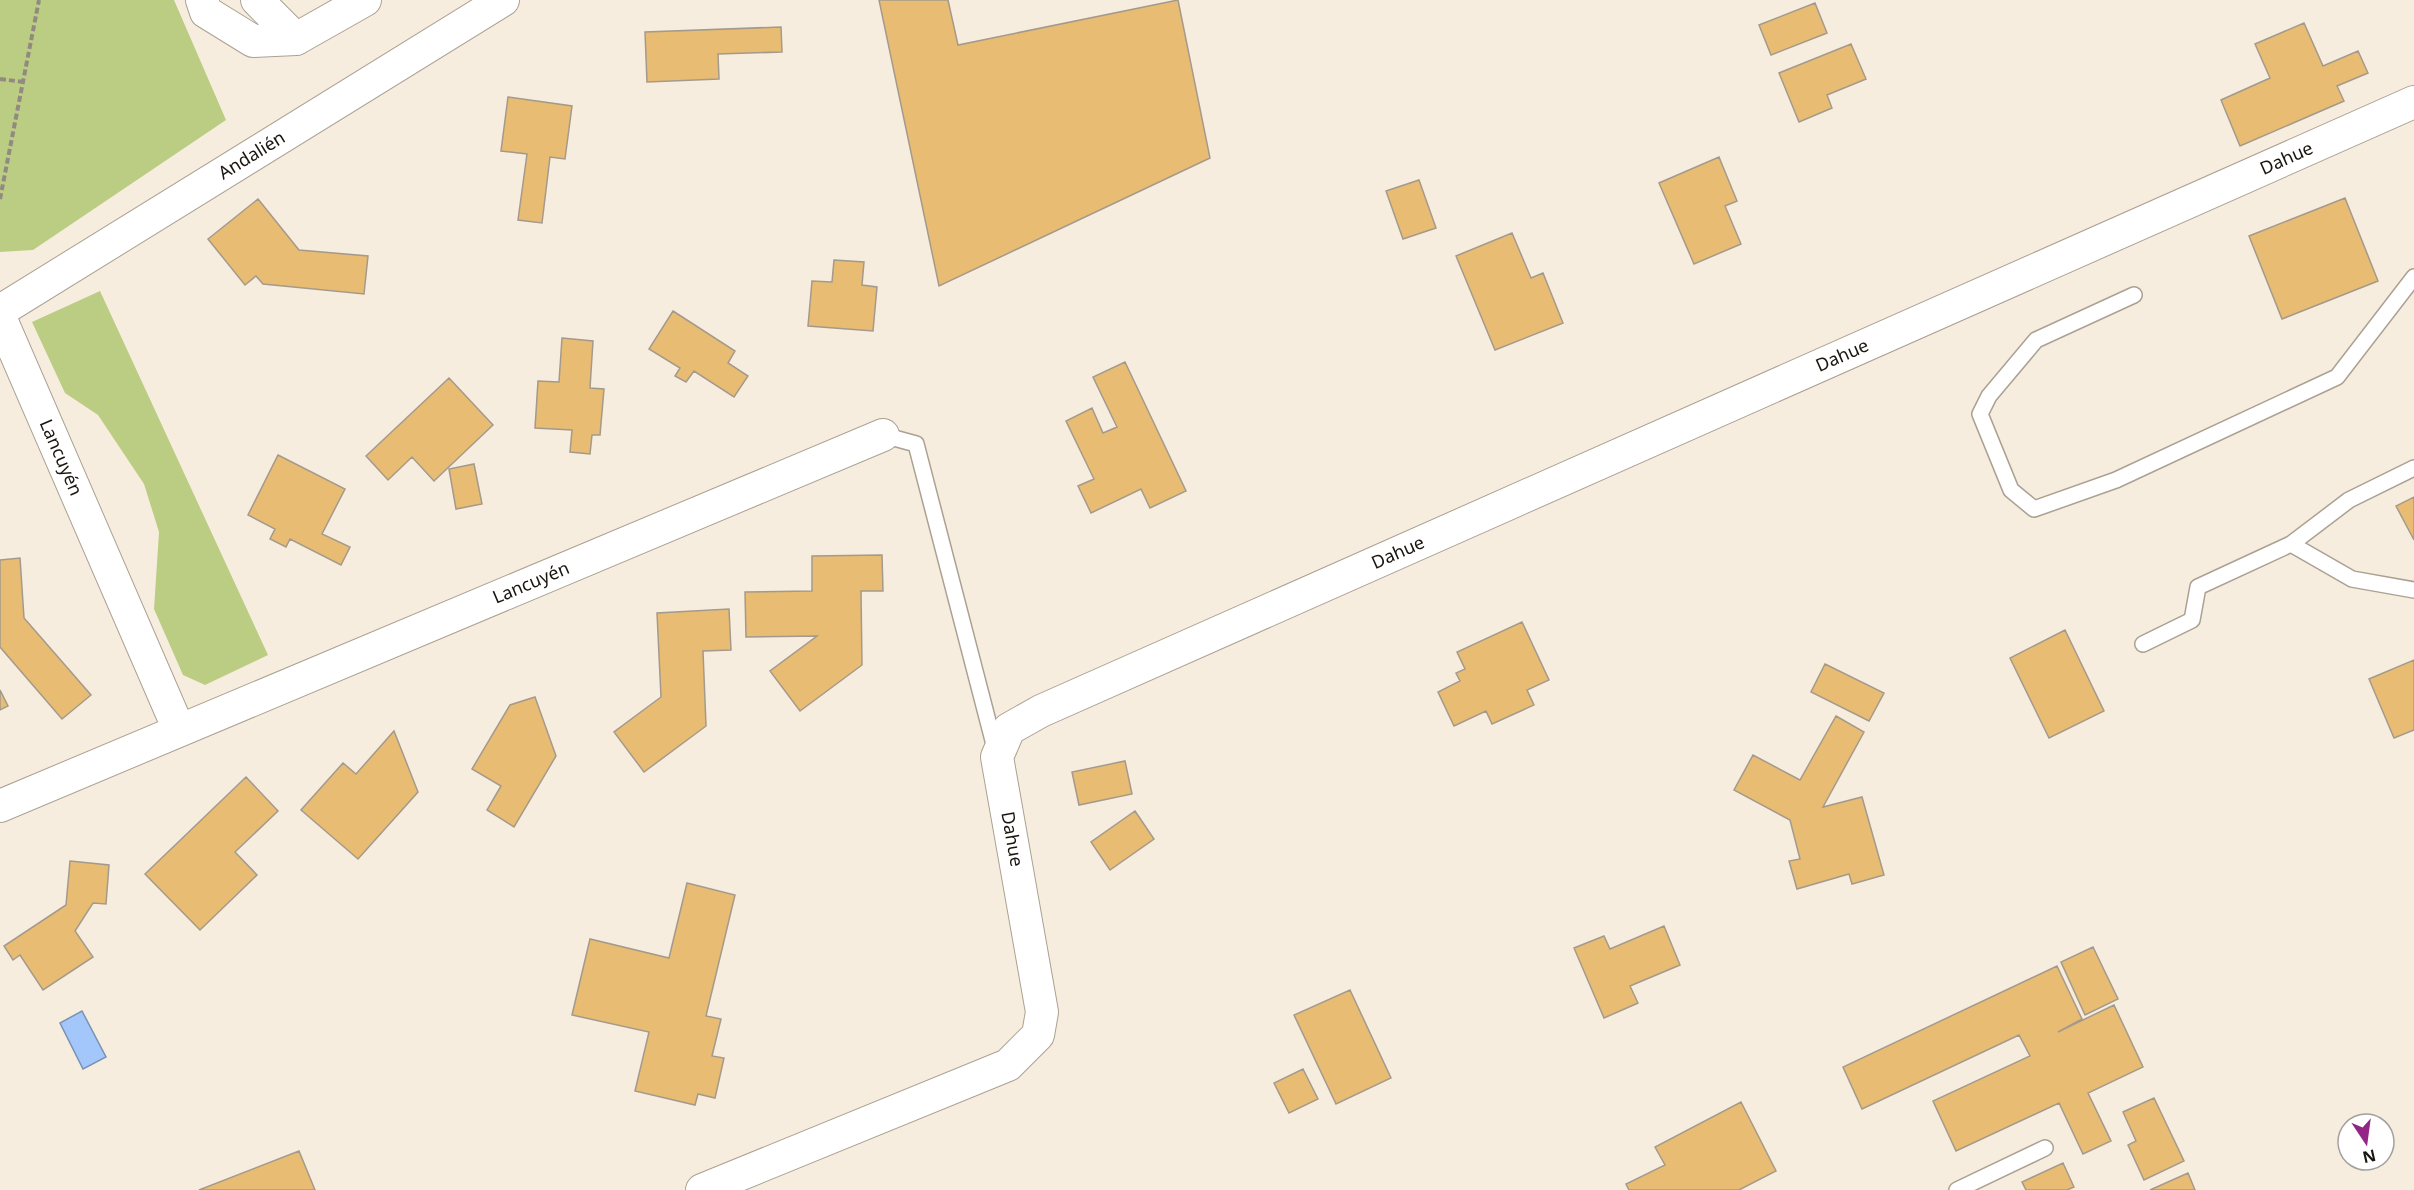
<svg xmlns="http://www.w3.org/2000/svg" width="2414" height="1190" viewBox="0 0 2414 1190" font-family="'Noto Sans',sans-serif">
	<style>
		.green { fill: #bbcd83 }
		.water { fill: #a3c7fb; stroke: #7a92b4; stroke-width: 1.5 }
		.building { fill: #e8bc72; stroke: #a49a8c; stroke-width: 1.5 }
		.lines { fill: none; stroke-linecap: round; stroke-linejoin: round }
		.service-casing { stroke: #aba193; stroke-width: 18 }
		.minor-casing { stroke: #aba193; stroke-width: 34 }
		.path { stroke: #928a80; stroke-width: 4; stroke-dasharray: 6 3; stroke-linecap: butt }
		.service { stroke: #fff; stroke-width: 15 }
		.minor { stroke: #fff; stroke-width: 32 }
		.labels { text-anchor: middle; stroke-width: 5; stroke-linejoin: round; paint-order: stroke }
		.street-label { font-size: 18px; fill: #191510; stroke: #fff }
	</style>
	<rect width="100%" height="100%" fill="#f7edde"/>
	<path class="green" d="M0,0H174L226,120L33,250L0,252Z
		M100,291L268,655L205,685L183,675L154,609L159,532L144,484L98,415L65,393L32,322Z"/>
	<path class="water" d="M82,1011L106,1057L83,1069L60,1023Z"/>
	<path class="building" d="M879,0H948L958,45L1178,0L1210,158L939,286Z
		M1815,3L1827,33L1771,55L1759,25Z
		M2304,23L2323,66L2358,51L2368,73L2337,86L2344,101L2240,146L2221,100L2270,78L2255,44Z
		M781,27L782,52L718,54L719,79L647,82L645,32Z
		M1851,44L1866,79L1827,95L1832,108L1799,122L1779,73Z
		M508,97L572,106L565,159L550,157L542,223L518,220L527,154L501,151Z
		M1719,157L1737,201L1725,206L1741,244L1694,264L1659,183Z
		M1419,180L1436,228L1403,239L1386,191Z
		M2345,198L2378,281L2282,319L2249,236Z
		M258,199L299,250L368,256L364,294L263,284L256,276L245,285L208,239Z
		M1512,233L1531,278L1543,273L1563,323L1495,350L1456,256Z
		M834,260L864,262L862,285L877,287L873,331L808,326L812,281L832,282Z
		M673,311L735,351L728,363L748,376L734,397L694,371L686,382L675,376L680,368L649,349Z
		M562,338L593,341L590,388L604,389L600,435H592L590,454L570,452L572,430L535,428L538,381L559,382Z
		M1125,362L1186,491L1150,508L1141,489L1091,513L1078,486L1094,479L1066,421L1092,408L1103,433L1117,427L1093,377Z
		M449,378L493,425L434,481L412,457L388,480L366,456Z
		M278,455L345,489L322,534L350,547L341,565L290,539L286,547L270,539L275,529L248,515Z
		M474,464L482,504L456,509L449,469Z
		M2414,497V540L2396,506Z
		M882,555L883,591H861L862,665L800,711L770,671L817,636L746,637L745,592L812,591V556Z
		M20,558L24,618L91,695L62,719L0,647V560Z
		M729,609L731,650L703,651L706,726L644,772L614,732L661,697L657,613Z
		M1522,622L1549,680L1527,690L1534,705L1492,724L1486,711L1454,726L1438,692L1460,681L1456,673L1465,669L1457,652Z
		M2065,630L2104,711L2049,738L2010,658Z
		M2414,660V730L2394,738L2369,679Z
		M1825,664L1884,693L1869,721L1811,692Z
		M0,690L8,706L0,710Z
		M535,697L556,756L514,827L487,810L501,786L472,769L510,705Z
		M1836,716L1864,732L1823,807L1862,797L1884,875L1852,884L1849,874L1797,889L1789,861L1800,859L1790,820L1734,790L1753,755L1800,780Z
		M394,731L418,792L358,859L301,810L343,763L356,774Z
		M1125,761L1132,794L1079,805L1072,772Z
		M246,777L278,811L235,852L257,875L200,930L145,874Z
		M1135,811L1154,839L1110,870L1091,842Z
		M70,861L109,865L106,904L93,903L75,931L93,957L43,990L20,955L13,960L4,946L66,905Z
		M687,883L735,895L706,1016L721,1019L712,1056L724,1058L715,1098L698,1094L695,1105L635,1091L649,1032L572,1015L590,939L669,958Z
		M1664,926L1680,965L1630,986L1638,1003L1604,1018L1574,948L1604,936L1610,949Z
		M2093,947L2118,999L2085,1015L2061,962Z
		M2057,966L2082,1019L2058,1032L2114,1005L2143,1067L2088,1093L2111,1141L2083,1154L2059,1103L1956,1151L1933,1101L2030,1056L2019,1035L1862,1109L1843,1067Z
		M1350,990L1391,1078L1336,1104L1294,1015Z
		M1303,1069L1318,1099L1289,1113L1274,1083Z
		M2154,1098L2184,1161L2144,1180L2128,1145L2136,1141L2123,1112Z
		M1741,1102L1776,1171L1739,1190H1629L1626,1184L1665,1165L1655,1147Z
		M299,1151L315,1190H199Z
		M2063,1163L2074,1187L2067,1190H2026L2022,1182Z
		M2188,1173L2195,1190H2150Z"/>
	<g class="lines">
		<defs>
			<path id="service" d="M2134,295L2036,340L1989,396L1980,414L2011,490L2034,509L2116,480L2337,377L2414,277
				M883,435L916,444L996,752
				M2414,468L2349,500L2291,544L2352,579L2414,590
				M2143,644L2192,620L2198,587L2291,544
				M1957,1190L2045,1148"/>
			<g id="minor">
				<path d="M202,0L206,12L253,41L296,39L365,0"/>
				<path d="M257,0L296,39"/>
				<path id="s1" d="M0,311L503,0"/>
				<path id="s2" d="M0,317L179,730"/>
				<path id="s3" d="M0,806L883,435"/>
				<path id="s4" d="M702,1190L1008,1065L1038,1035L1042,1012L997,757L1009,729L1041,711L2414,102"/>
			</g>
		</defs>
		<use href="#service" class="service-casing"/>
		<use href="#minor" class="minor-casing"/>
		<path class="path" d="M0,79L24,82
			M0,199L39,0"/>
		<use href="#service" class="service"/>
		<use href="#minor" class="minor"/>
	</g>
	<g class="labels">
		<g class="street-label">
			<text dy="6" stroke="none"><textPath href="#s1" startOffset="296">Andalién</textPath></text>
			<text dy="6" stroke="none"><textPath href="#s4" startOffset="2085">Dahue</textPath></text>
			<text dy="6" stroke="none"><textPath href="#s4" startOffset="1599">Dahue</textPath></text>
			<text dy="6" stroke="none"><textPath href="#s2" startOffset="153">Lancuyén</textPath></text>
			<text dy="6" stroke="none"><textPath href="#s4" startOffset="1113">Dahue</textPath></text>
			<text dy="6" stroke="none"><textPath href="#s3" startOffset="576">Lancuyén</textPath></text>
			<text transform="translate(1012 839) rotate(80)" y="6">Dahue</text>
		</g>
	</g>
	<g transform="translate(2366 1142) rotate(167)"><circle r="28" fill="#ffffff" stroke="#a3a19f" stroke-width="1.5"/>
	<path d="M0-4.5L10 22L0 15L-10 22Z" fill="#942586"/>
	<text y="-9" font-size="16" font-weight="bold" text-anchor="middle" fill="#191510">N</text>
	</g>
</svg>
